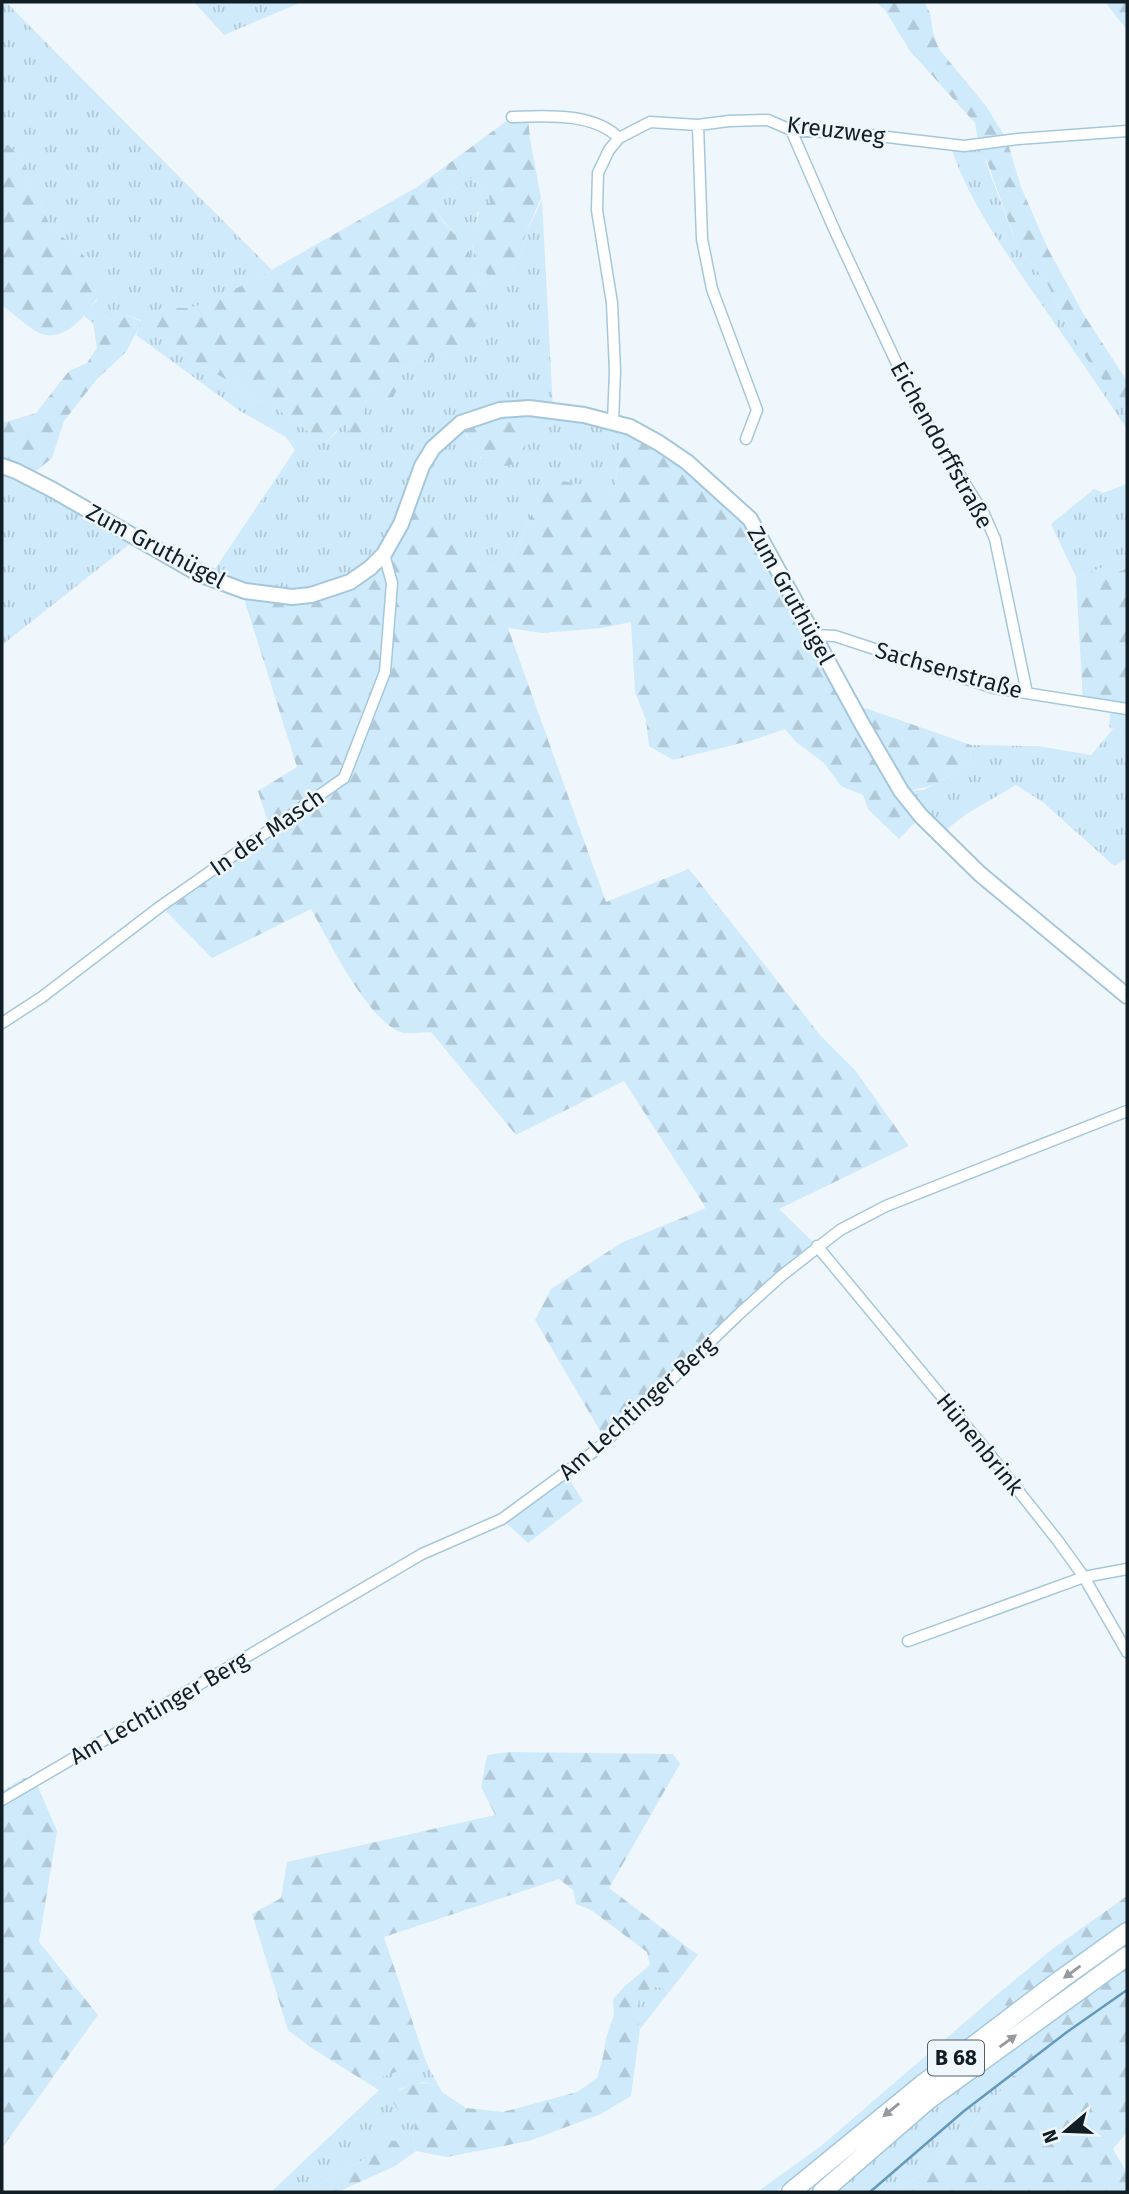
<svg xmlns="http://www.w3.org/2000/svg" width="1129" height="2194" viewBox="0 0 1129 2194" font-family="'Fira Sans',sans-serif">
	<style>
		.grass { fill: url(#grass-tufts); fill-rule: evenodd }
		.forest { fill: url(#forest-firs) }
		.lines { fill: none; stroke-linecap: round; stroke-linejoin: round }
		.stream { stroke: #659abb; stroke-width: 2.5 }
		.street-casing { stroke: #a5c7dc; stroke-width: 13 }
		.secondary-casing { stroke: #a5c7dc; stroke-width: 18 }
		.highway-casing { stroke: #a5c7dc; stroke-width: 21 }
		.street { stroke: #fff; stroke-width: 10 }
		.secondary { stroke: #fff; stroke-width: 14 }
		.highway { stroke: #fff; stroke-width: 18 }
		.oneway { fill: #949a9d }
		.labels { text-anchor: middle; stroke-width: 5; stroke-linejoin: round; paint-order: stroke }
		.shield { fill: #f0f7fc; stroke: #555f66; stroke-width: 2 }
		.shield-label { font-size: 21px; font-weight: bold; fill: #121e26 }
		.street-label { font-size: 23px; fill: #121e26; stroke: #f0f7fc }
	</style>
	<defs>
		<pattern id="grass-tufts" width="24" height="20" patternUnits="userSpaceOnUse" patternTransform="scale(1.75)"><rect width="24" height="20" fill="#cfeafb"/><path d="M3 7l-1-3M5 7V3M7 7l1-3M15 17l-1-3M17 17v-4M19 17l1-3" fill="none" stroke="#b1c8d7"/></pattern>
		<pattern id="forest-firs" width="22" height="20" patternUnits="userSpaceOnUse" patternTransform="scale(1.75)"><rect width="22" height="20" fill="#cfeafb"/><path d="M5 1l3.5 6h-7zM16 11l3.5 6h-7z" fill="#b1c8d7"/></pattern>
	</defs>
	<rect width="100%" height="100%" fill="#f0f7fc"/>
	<path class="grass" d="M2,2H6L272,270C246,284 219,303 190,308C180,309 170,308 161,308L169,342L195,362L241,388L253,400L272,405L325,443L335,434L344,422L362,410L369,392L401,382L403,368L444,353L488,283C479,275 473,268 471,256L431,205L462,185L467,178H471L489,195L490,203L477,213L478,237L472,246L478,261L512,269L520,255L526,233L542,200L553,409L630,427L621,435L615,491L533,511L511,561L487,568L384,554L331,590L245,591L136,539L2,645V491L10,489L37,472L119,519L215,569L295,450L286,437L240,411L136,335L141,320L126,315L115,321L100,315L93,323L84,316L97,300L80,251L59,234L48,221L40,204L31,192L21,155L2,141ZM508,402L520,427L481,459L475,447L465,435Z
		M194,2H302L224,35Z
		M950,144H979L1018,248L1046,281L1072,334L1087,358L1127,411V429C1097,384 1066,339 1035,295C1003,248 967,199 950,144Z
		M1127,484V568L1121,571L1104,567L1076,577L1051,524L1094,489L1103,493Z
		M1113,729L1127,735V858L1114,866L1044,803L1016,785L968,813L939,835L901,791L923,790L947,778L970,762L971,745L1038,746L1091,755Z
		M657,1986L669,1992L640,2029L637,2014L638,1999L648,1990Z
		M993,1998L1008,2007L897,2092L775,2192H757L821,2146Z
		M1064,2009L1012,2079L985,2107L963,2140L915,2180L890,2192H831L926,2113Z
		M426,2062L438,2085L423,2082L399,2089L415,2120L413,2143L416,2151L405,2159V2152L374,2154L327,2180L309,2192H271L379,2090L366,2082Z"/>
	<path class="forest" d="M876,2H924L930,13L933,32L939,49L986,106L1007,140L1021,187L1048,249L1084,315L1127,381V411L1087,359L1072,334L1046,281L1018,248L988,164L980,151L975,123L910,51L885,10Z
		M1105,2H1127V30Z
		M512,117H528L530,139L541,198L526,233L520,255L512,269L499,279C482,276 477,260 472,245C482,231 473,219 482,206L490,203L489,195L471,178L467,179L462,185L431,205L445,224L467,248L479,274L488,283L487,297L470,337L444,353L403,368L401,382L392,399H382L375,390L369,393L362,410L366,422L360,437L352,436L344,423L325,443L272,405L253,400L241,388L195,362L169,342L158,331L153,316L161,308H186L200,305L254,280L417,187Z
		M2,141L21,155L31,191L40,204L48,221L59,234L80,251L95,270L103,286C95,306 68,343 42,334C30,330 13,313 2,305Z
		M100,315L115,321L126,315L141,321V323L126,352L97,379L64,421L52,458L29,477L10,489L2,491V423L36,413L69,371L87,363L97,348L93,323Z
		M508,401C515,415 523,428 525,443C527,466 500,472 484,460C477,455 464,432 461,423L467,412L490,404Z
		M630,427L659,443L750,519L856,713L865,708L971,745L970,762C945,780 933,789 901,791L921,816L899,839L868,809L863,795L841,786L824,763L796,742L785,729L753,740L673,760L649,746L646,720L635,692L631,622L602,628L543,633L508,628L606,902L689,869L820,1035L855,1070L909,1146L779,1209L817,1246L606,1441L535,1320L551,1289L621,1243L706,1208L624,1081L516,1135L431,1032C423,1032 412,1034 404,1033C370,1026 328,939 311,909L212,958L161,906L270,829L258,791L297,767L245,602V591L292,597L370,568L412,494L487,568L511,561L533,511L557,480L615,491L621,435Z
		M1104,567L1121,571L1127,568V735L1109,727L1111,706L1083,702L1076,577Z
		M566,1474L583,1501L528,1543L502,1519Z
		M509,1752L673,1754L680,1764L609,1888L698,1955L669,1992L657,1986L648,1990L639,1999L637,2014L640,2029L631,2096L601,2114L529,2141L447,2157L416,2151L413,2144L415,2120C403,2115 396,2110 391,2098C405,2084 419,2081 438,2085L442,2092L466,2108L503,2112L577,2092L597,2078L603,2057L606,2038L614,2015L613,1999L625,1986L650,1965L647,1952L591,1910L576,1904L573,1890L559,1879L384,1937L426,2062L366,2082L310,2047L288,2030L252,1914L281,1898L287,1862L495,1815L481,1787L487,1755Z
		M24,1778L35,1780L57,1831L39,1942L98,2015L2,2148V1791Z
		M1127,1896V1923L1008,2007L993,1998L1051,1950Z
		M1127,1965V2132L1113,2149L1127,2173V2192H890L915,2180L963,2140L985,2107L1012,2079L1064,2009Z
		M383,2140L396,2141L406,2152L405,2159L395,2166L338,2192H309L327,2180L374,2154V2145Z"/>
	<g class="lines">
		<path class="stream" d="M870,2192L964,2111L1067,2032L1127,1990"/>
		<defs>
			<path id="street" d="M512,117C545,116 593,112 619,138
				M698,125L702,239L712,289L757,410L746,439
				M791,130L834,229L918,409L984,514L995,539L1027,693
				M613,422L615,371L612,303L597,210L598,173L609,150L619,138L650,122L698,125L729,121L768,120L791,130L870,135L964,146L1018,139L1127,131
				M814,635L835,636L994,688L1127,709
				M2,1023L42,997L161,906L344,778L385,672L392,583L384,554
				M817,1246L991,1456L1058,1541L1084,1577L1127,1652
				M908,1641L1084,1577L1127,1569
				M2,1800L422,1554L502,1519L596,1450L639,1411L738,1315L780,1277L840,1230L886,1206L1127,1111"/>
			<path id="secondary" d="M2,466L16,471L53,490L199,574L245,591L292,597L311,595L350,582L370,568L384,554L401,524L422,466L433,448L461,423L500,410L529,408L584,415L630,427L659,443L687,462L750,519L862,724L901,791L921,816L980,874L1127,996"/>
			<path id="highway" d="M791,2192L923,2084L1060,1980L1127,1932
				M822,2192L928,2100L1127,1956"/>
		</defs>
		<use href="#street" class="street-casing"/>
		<use href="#secondary" class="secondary-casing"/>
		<use href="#highway" class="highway-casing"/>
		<use href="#street" class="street"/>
		<use href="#secondary" class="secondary"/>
		<use href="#highway" class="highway"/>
	</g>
	<defs><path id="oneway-solid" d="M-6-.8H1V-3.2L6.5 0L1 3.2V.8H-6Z" transform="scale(1.75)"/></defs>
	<g class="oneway">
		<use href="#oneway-solid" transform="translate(1072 1972) rotate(144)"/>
		<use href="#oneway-solid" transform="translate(1008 2041) rotate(-36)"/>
		<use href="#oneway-solid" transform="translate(891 2110) rotate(141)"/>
	</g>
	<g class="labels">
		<rect class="shield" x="928" y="2040.5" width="56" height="35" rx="5"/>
		<g class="shield-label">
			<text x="956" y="2065">B 68</text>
		</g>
		<g class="street-label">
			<text transform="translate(836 130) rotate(7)" y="8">Kreuzweg</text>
			<text transform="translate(942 445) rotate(61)" y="8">Eichendorffstraße</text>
			<text transform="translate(156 546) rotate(28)" y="8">Zum Gruthügel</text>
			<text transform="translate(791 595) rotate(61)" y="8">Zum Gruthügel</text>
			<text transform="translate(949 670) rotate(16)" y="8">Sachsenstraße</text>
			<text transform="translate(267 832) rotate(-35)" y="8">In der Masch</text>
			<text transform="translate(637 1408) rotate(-42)" y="8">Am Lechtinger Berg</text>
			<text transform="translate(980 1444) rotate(51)" y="8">Hünenbrink</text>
			<text transform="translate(159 1708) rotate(-30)" y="8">Am Lechtinger Berg</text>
		</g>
	</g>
	<rect width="1129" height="2194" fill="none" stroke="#121e26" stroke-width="7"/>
	<g transform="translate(1066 2131) rotate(251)" stroke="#f0f7fc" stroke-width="5" paint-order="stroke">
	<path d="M0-5L12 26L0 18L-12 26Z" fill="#121e26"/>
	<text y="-10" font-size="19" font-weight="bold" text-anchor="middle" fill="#121e26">N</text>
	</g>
</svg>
